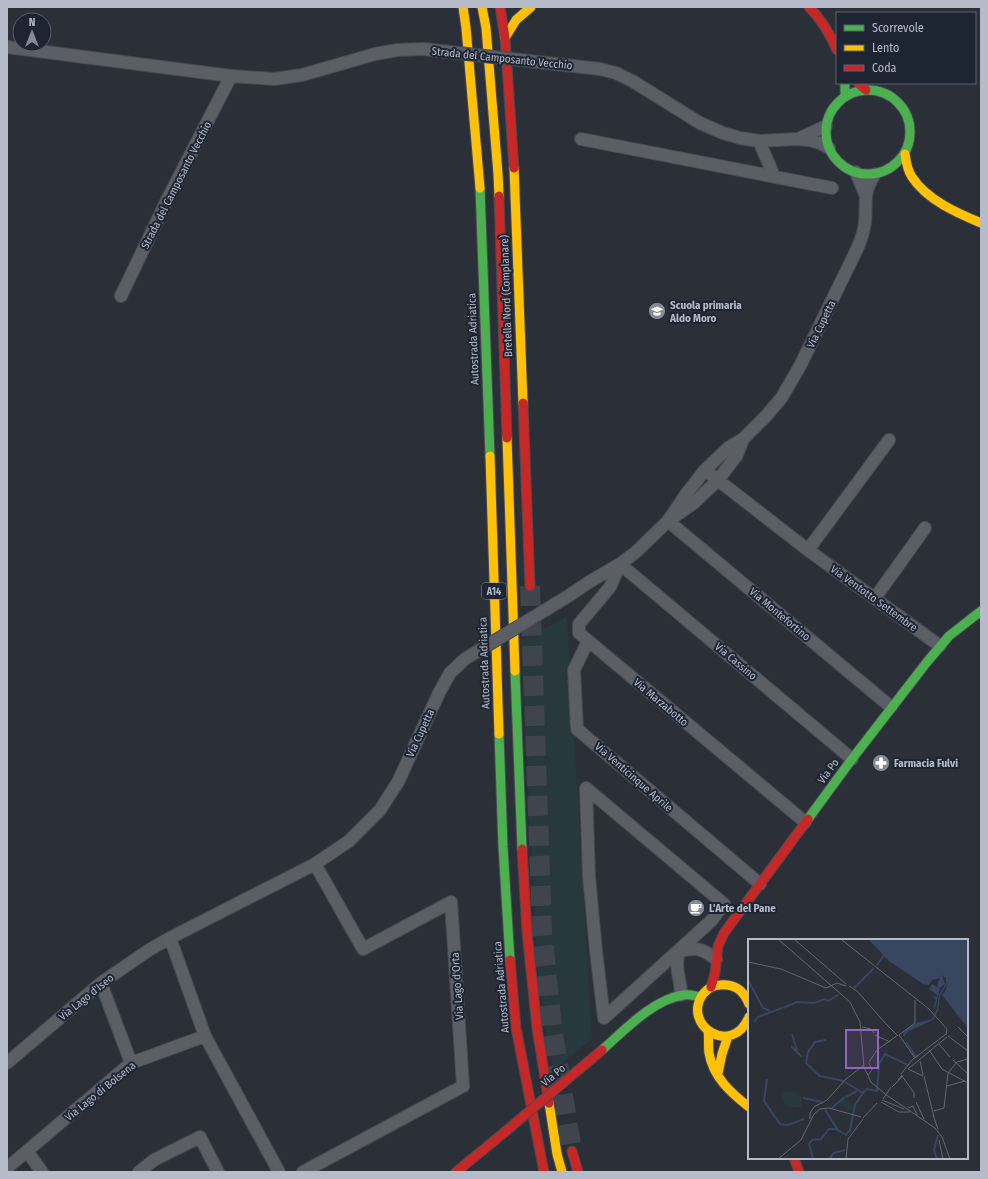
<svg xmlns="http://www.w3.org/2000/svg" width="988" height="1179" viewBox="0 0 988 1179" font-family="'Fira Sans Condensed',sans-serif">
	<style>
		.green { fill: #28393d }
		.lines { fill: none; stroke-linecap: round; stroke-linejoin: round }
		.primary-tunnel { stroke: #40444d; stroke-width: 20; stroke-dasharray: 20 10; stroke-linecap: butt }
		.street-casing { stroke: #474a51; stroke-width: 14 }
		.fast-casing { stroke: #474a51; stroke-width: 11 }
		.slow-casing { stroke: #474a51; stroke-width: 11 }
		.jam-casing { stroke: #474a51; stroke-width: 11 }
		.street { stroke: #5b5e65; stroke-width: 12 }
		.fast { stroke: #4caf50; stroke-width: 9 }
		.slow { stroke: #ffc107; stroke-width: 9 }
		.jam { stroke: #c62828; stroke-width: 9 }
		.street-bridge-casing { stroke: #474a51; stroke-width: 14; stroke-linecap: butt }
		.jam-bridge-casing { stroke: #474a51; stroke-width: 11; stroke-linecap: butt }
		.street-bridge { stroke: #5b5e65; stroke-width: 12 }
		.jam-bridge { stroke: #c62828; stroke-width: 9 }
		.labels { text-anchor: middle; stroke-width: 4; stroke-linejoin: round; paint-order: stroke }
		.shield { fill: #1e2532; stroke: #888e9b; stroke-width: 1 }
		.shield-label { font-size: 10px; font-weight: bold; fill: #b5bbc8 }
		.street-label { font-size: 11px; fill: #b5bbc8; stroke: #1e2532 }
		.poi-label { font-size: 11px; font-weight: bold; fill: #b5bbc8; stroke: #1e2532; text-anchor: start }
		.inset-river { fill: none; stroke: #394660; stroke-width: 2 }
		.inset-road { fill: none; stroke: #626771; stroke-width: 1 }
		.view { fill: #9265c3; fill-opacity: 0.15; stroke: #9265c3; stroke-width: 2 }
		.inset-edge { fill: none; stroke: #b5bbc8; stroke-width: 2 }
	</style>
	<rect width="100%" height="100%" fill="#2b2f37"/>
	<path class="green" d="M567,617L592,1039L552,1071L537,964L521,640Z"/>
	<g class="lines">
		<path class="primary-tunnel" d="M530,586L542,931L552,1027L572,1151"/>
		<defs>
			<path id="street" d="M7,47L231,76L274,79L302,75L375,54L398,50L423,49
				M600,69L616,73L634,82L700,123L723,133L740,138L759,141L797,139L809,140L820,143L829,148
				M581,139L832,188
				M798,139L826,126
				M759,141L774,176
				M856,172L865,194
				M121,296L167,200L231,76
				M705,470L808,550L940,646
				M668,521L687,493L705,470L728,448L743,439L767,415L782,397L800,366L857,249C861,240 864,232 865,222C867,200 862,194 875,174
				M668,521L891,707
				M808,550L889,440
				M620,564L610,587L579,624V633L805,822
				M620,564L852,759
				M570,595L589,582L620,564L636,552L668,521L695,502L718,480L737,455L743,439
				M875,598L925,528
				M588,641L574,670L577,729L760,884
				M586,788L724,904L711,921L604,1018L596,951L589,876Z
				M170,938L205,1036L279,1172
				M101,983L131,1063
				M681,995C681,978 674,970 679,951C697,947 701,948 716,959
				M7,1063L101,983L149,950L170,938L315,864L349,841L380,810L398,782L439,693L450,673L465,659
				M27,1151L42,1172
				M7,1168L131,1063L205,1036
				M139,1172L154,1160L200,1137L218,1172
				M303,1172L463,1086L451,902L363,949L315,864"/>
			<path id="fast" d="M845,83V97
				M826 132a42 42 0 1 1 84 0a42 42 0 1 1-84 0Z
				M480,188L490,456
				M515,671L522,849
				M499,734L503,847L510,960
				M808,819L852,759L927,662L949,636L981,611
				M602,1050C624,1031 652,1000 683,995C689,994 695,996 701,997"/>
			<path id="slow" d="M463,7L466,28L480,188
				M482,7L486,28L498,174L499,196
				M505,38L516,20L531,7
				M905,154C906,162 908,171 912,177C927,200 957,213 981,223
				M514,168L523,403
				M507,438L515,671
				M490,456L499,734
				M749,1004C745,994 739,986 727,985C718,984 709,986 703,994C681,1025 732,1058 749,1017
				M708,1031C709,1038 708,1046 709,1053C713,1077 731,1093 749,1107
				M718,1073L722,1054L728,1036
				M549,1103L557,1154L562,1172"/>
			<path id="jam" d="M500,7L505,38L514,168
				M809,7C821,19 830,34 837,50
				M858,83L866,90
				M499,196L507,438
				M523,403L530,586
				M522,849L527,932L537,1028L549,1103
				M510,960L516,1028L544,1172
				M711,987L715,973L718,946L724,933L808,819
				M572,1151L578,1172
				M794,1158L799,1172
				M456,1172L494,1141"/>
		</defs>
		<use href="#street" class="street-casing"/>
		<use href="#fast" class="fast-casing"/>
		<use href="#slow" class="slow-casing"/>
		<use href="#jam" class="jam-casing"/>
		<use href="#street" class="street"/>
		<use href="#fast" class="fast"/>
		<use href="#slow" class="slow"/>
		<use href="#jam" class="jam"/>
		<defs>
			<path id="street-bridge" d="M423,49L600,69
				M465,659L570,595"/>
			<path id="jam-bridge" d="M494,1141L602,1050"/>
		</defs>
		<use href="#street-bridge" class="street-bridge-casing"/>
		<use href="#jam-bridge" class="jam-bridge-casing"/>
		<use href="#street-bridge" class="street-bridge"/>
		<use href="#jam-bridge" class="jam-bridge"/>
	</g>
	<defs>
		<symbol id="school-disc" viewBox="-11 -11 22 22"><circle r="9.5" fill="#858a95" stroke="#1e2532"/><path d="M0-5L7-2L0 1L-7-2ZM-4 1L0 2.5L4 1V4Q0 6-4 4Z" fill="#fff"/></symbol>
		<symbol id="pharmacy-disc" viewBox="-11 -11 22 22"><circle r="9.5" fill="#858a95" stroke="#1e2532"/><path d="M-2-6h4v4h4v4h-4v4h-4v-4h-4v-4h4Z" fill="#fff"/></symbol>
		<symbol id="cafe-disc" viewBox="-11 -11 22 22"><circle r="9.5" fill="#858a95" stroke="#1e2532"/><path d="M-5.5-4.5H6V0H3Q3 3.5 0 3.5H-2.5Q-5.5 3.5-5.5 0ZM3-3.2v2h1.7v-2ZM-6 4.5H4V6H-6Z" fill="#fff"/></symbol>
	</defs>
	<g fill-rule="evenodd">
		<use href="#school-disc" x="647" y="301" width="20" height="20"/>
		<use href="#pharmacy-disc" x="871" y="753" width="20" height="20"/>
		<use href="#cafe-disc" x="686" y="898" width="20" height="20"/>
	</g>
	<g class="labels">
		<rect class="shield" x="482" y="583" width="24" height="16" rx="3"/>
		<g class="shield-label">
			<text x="494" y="595">A14</text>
		</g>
		<g class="street-label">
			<text transform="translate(502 58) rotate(6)" y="4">Strada del Camposanto Vecchio</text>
			<text transform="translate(176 185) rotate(-63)" y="4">Strada del Camposanto Vecchio</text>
			<text transform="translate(506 296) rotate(-92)" y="4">Bretella Nord (Complanare)</text>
			<text transform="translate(821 324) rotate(-64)" y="4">Via Cupetta</text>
			<text transform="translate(473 339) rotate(-92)" y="4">Autostrada Adriatica</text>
			<text transform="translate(874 598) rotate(36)" y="4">Via Ventotto Settembre</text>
			<text transform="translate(780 614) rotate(40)" y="4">Via Montefortino</text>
			<text transform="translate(736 661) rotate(40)" y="4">Via Cassino</text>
			<text transform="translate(484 663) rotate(-92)" y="4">Autostrada Adriatica</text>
			<text transform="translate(661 702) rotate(40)" y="4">Via Marzabotto</text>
			<text transform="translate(420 733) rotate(-65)" y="4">Via Cupetta</text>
			<text transform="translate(828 771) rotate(-54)" y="4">Via Po</text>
			<text transform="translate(634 777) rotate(41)" y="4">Via Venticinque Aprile</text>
			<text transform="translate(457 986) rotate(-94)" y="4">Via Lago d'Orta</text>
			<text transform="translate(501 987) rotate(-95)" y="4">Autostrada Adriatica</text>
			<text transform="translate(86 997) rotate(-39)" y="4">Via Lago d'Iseo</text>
			<text transform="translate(553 1075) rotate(-40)" y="4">Via Po</text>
			<text transform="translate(100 1091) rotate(-39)" y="4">Via Lago di Bolsena</text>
		</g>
		<g class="poi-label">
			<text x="670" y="309">Scuola primaria<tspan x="670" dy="13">Aldo Moro</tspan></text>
			<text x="894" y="767">Farmacia Fulvi</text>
			<text x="709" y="912">L'Arte del Pane</text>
		</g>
	</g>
	<g transform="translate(748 939)">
		<rect width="220" height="220" fill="#2b2f37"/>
		<path d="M45,152L54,158V168H41L36,165L35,159H32L35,157L34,153ZM96,159L105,166L103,172L91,165Z" fill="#28393d"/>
		<path d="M120,0H220V89L194,56L197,53L200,43L192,57L190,72L185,81L159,93L156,98L159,105L155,96L158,91L168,84L184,80L189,70L191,56L198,44V39L194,36L197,45L192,49L187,69L185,68L188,61L184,57L189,58V56L181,50L184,45L191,49L189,46L192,39L184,41L181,46L175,45L141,22Z" fill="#394660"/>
		<path class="inset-river" d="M129,26L136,16M0,41L15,69L22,72M106,49L126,29M35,69L49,63L66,64L77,60L80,62L90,56M6,83L10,78L34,69M44,95L49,112M78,101L67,103L60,113L58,124L72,137L96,142M158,103L169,119M43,107L54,118M19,140L16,162L32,185L40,186L56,180M97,143L115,154M98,158L109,152M55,159L74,163M84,169L97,158M77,171L90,191M65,220L61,205L64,201L73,200L81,190H88L98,196L102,191L107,166L115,154L119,150L129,152L131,125L137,115L160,126M81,220L86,214L97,211M189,220L186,211L190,196"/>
		<path class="inset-road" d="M30,0L102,63L112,83L116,128L123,143L137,155L187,189L194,198L202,220M46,0L98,45M94,1L181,70L199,90L198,96M0,23L33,30L78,49L89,44L98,47M101,47L109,52L138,85M138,85L149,96M114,88L123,90L126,94M210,88L220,98M127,96L142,103M151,96L167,84V61M151,96L167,119M200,97L220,112M191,105L202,118M181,111L194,130L220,144M205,121L220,135M172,122L175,136M121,123L129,111L150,96M160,130L199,98M160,130L175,137M153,135L164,121L198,95M120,136L124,131L121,124M154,137L166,154V159M176,137L186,178M199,147L217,142M144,148L153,139L154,136L150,141M135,160L143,148M134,161L156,170M133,163L151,173H162M168,163L176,180M160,169L165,167L169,176M186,172L196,169L200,134L209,123L220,120M185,176L190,190M115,179L129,164M62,180V174L66,168L79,161L98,140L116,126M191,201L195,220M30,220L53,201L66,175L72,170L81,169L113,178M98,220L100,200L115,180"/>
		<path class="view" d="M98,91H130V129H98Z"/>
		<rect width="220" height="220" class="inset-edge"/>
	</g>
	<rect width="988" height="1179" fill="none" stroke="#b5bbc8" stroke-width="16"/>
	<rect x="836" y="12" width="140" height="72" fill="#1e2532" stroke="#5a616e"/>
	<rect x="844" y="25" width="20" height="6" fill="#4caf50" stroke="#5a616e"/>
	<text x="872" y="32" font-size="12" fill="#b5bbc8">Scorrevole</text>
	<rect x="844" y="45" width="20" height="6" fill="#ffc107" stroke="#5a616e"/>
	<text x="872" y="52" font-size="12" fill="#b5bbc8">Lento</text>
	<rect x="844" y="65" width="20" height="6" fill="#c62828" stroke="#5a616e"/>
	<text x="872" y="72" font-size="12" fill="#b5bbc8">Coda</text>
	<g transform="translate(32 32)"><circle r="19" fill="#1e2532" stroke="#5a616e"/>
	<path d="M0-3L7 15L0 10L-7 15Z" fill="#858a95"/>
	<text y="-6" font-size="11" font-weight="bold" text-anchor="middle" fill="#b5bbc8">N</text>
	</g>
</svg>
